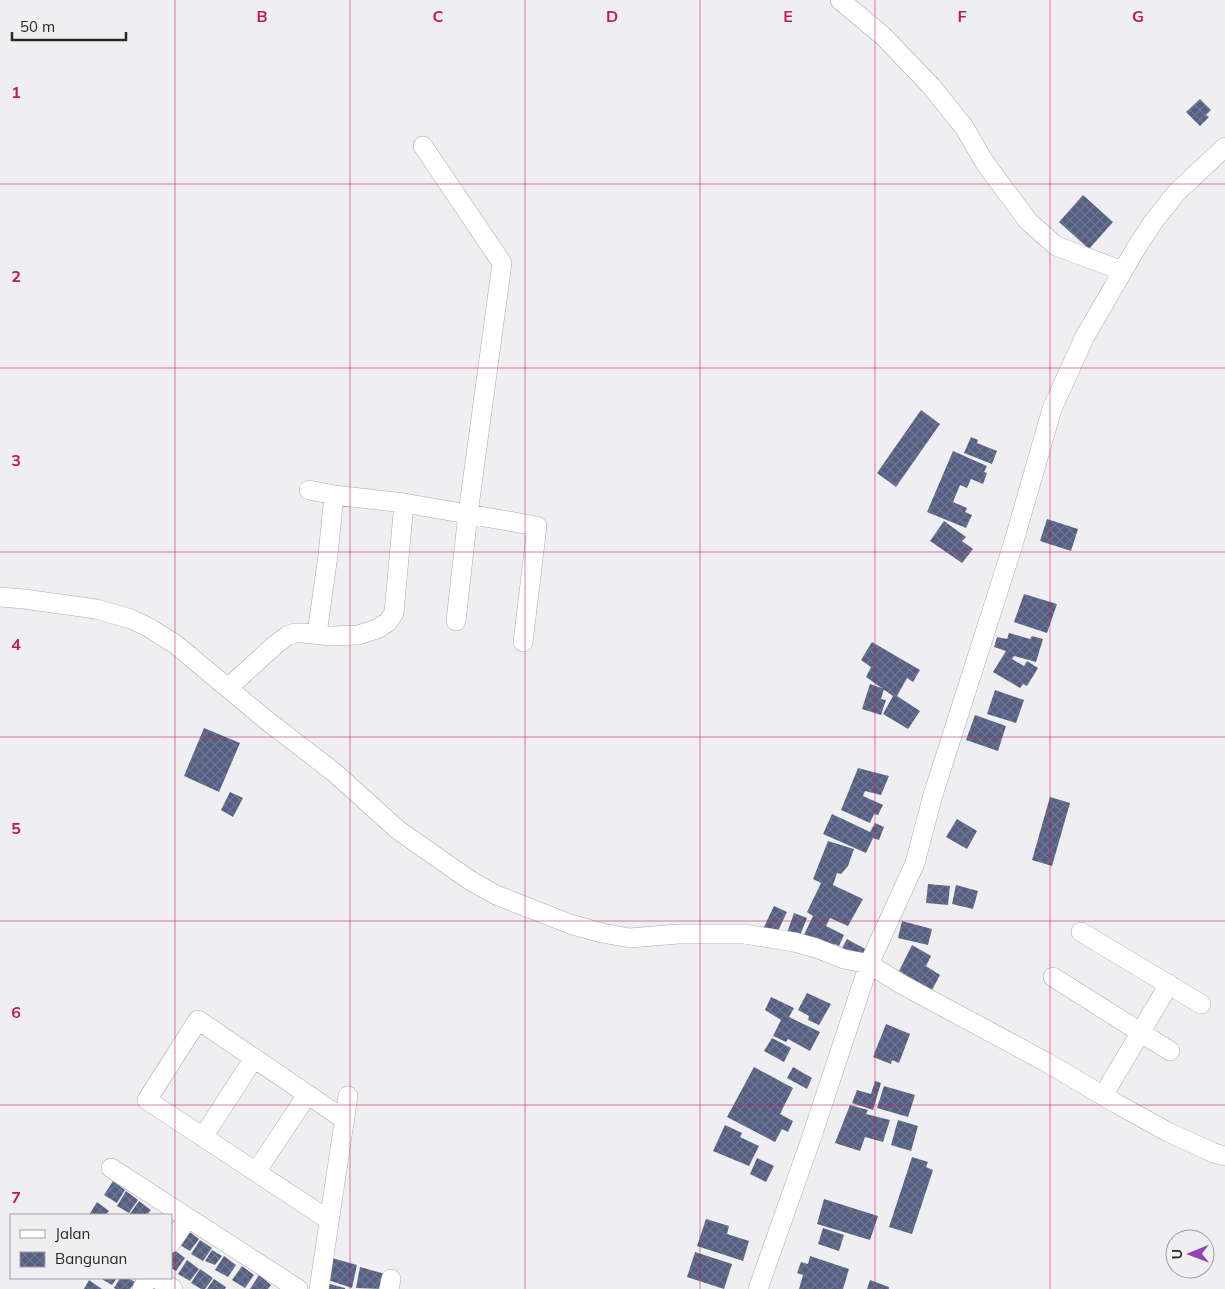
<svg xmlns="http://www.w3.org/2000/svg" width="1225" height="1289" viewBox="0 0 1225 1289" font-family="Mulish,sans-serif">
	<style>
		.building { fill: url(#building-cross-hatch) }
		.lines { fill: none; stroke-linecap: round; stroke-linejoin: round }
		.minor-casing { stroke: #a9aaac; stroke-width: 20 }
		.minor { stroke: #fff; stroke-width: 19 }
		.grid { fill: none; stroke: #c2185b; stroke-width: 1; stroke-opacity: 0.55 }
		.grid-label { font-size: 16px; text-anchor: middle; font-weight: bold; fill: #c2185b; stroke: #efeff1; stroke-width: 5; stroke-linejoin: round; paint-order: stroke }
	</style>
	<defs>
		<pattern id="building-cross-hatch" width="8" height="8" patternUnits="userSpaceOnUse" patternTransform="scale(1.25)"><rect width="8" height="8" fill="#555f82"/><path d="M0 0l8 8M0 8l8-8" fill="none" stroke="#6f7791"/></pattern>
	</defs>
	<rect width="100%" height="100%" fill="#efeff1"/>
	<path class="building" d="M1200,99L1211,110L1206,115L1209,117L1200,126L1186,112Z
		M1083,195L1113,222L1089,249L1059,222Z
		M921,410L940,424L896,487L877,473Z
		M971,437L978,440L977,443L997,451L992,464L964,453Z
		M953,451L987,466L984,472L987,473L983,484L971,479L967,488L960,485L953,502L967,508L965,512L972,515L966,528L927,512Z
		M1047,519L1078,529L1071,551L1040,541Z
		M944,521L966,537L962,541L973,549L962,563L930,541Z
		M1024,594L1057,604L1047,633L1014,622Z
		M1009,633L1030,639L1032,636L1043,639L1036,662L1014,656L1012,659L1024,666L1027,661L1038,668L1027,686L1023,684L1020,688L993,672L1006,651L994,647L997,637L1007,639Z
		M872,642L920,670L913,682L907,678L897,696L920,711L908,729L883,714L893,696L866,677L871,667L861,660Z
		M870,684L884,689L881,699L886,700L881,715L862,709Z
		M995,690L1024,700L1016,723L987,714Z
		M975,715L1006,726L998,751L966,740Z
		M204,728L240,743L219,792L184,776Z
		M858,768L889,776L881,795L865,791L863,796L883,805L878,815L874,814L870,823L841,810Z
		M230,792L243,798L233,817L221,810Z
		M1050,797L1070,803L1052,866L1032,860Z
		M832,814L870,832L875,823L884,827L879,840L873,838L866,853L823,834Z
		M957,819L977,831L967,849L946,837Z
		M828,841L854,849L848,866L841,874L837,873L833,885L863,899L848,926L830,918L826,926L844,935L839,946L835,944L830,953L803,937L813,916L807,912L821,883L813,879Z
		M928,884L950,886L948,905L926,903Z
		M956,885L978,891L973,909L952,904Z
		M774,906L787,912L776,935L763,929Z
		M794,913L807,918L799,938L787,933Z
		M902,921L932,929L928,945L898,938Z
		M847,939L867,950L861,961L841,950Z
		M912,945L931,956L926,966L940,975L932,990L899,971Z
		M807,993L831,1004L819,1025L808,1020L809,1016L798,1010Z
		M771,997L794,1008L789,1017L820,1032L810,1051L788,1039L786,1042L773,1036L781,1020L765,1010Z
		M886,1024L910,1034L899,1063L892,1060L891,1064L873,1057Z
		M772,1038L791,1048L784,1062L764,1051Z
		M754,1067L793,1088L780,1114L793,1121L788,1132L782,1129L775,1142L727,1117Z
		M793,1067L812,1078L807,1089L787,1078Z
		M875,1081L881,1083L873,1110L852,1103L857,1090L871,1094Z
		M884,1086L915,1095L908,1117L877,1108Z
		M850,1105L868,1110L866,1114L890,1120L883,1142L865,1137L860,1151L835,1143Z
		M898,1120L918,1126L911,1151L891,1145Z
		M725,1125L742,1133L740,1137L759,1146L749,1166L713,1151Z
		M912,1157L928,1162L926,1167L933,1170L912,1234L889,1227Z
		M757,1158L774,1166L766,1182L750,1174Z
		M113,1181L125,1190L117,1203L104,1195Z
		M126,1191L138,1200L129,1213L117,1206Z
		M824,1199L878,1216L870,1240L817,1224Z
		M139,1201L151,1210L147,1215H129Z
		M97,1202L109,1211L106,1215H89Z
		M706,1219L729,1226L727,1234L749,1241L743,1261L697,1246Z
		M823,1228L844,1235L839,1251L818,1244Z
		M187,1230L199,1239L190,1251L178,1244Z
		M200,1240L212,1248L203,1261L191,1254Z
		M173,1249L185,1258L176,1271L171,1268V1252Z
		M212,1250L222,1256L215,1265L205,1261Z
		M695,1252L732,1264L724,1289L687,1277Z
		M224,1256L236,1265L228,1277L215,1270Z
		M810,1256L849,1269L843,1289H799L803,1275L797,1273L801,1262L808,1264Z
		M332,1258L357,1265L352,1288L328,1280Z
		M187,1260L199,1269L190,1281L178,1274Z
		M242,1266L254,1275L245,1288L232,1280Z
		M360,1267L385,1274L382,1289L356,1288Z
		M200,1269L213,1278L205,1289H201L191,1283Z
		M259,1275L271,1285L268,1289H250Z
		M100,1278H117L112,1285Z
		M120,1278H128L135,1282L130,1289H116L114,1288Z
		M214,1279L226,1287L225,1289H207Z
		M89,1280L102,1289H84Z
		M870,1280L889,1287V1289H867Z
		M326,1283L345,1288V1289H325Z"/>
	<g class="lines">
		<defs>
			<path id="minor" d="M840,0L883,36L931,86L964,127L985,163L1028,221L1056,246L1123,271
				M423,146L502,263L468,514L456,621
				M309,490L334,495L404,503L537,526L523,642
				M0,597L24,599L96,609L131,619L148,627L175,644L265,719L335,773L398,830L471,881L496,895L570,924L602,933L630,938L678,934H744L794,942L816,948L844,959L869,964L901,984L1046,1062L1117,1104L1168,1132L1214,1153L1225,1156
				M317,634L328,555L334,495
				M228,688L275,645L287,636L295,633H303L331,636L358,635L377,629L388,622L394,613L404,503
				M1081,932L1201,1004
				M1053,977L1170,1051
				M1103,1096L1169,984
				M203,1137L254,1058
				M111,1168L298,1289
				M256,1172L307,1095
				M329,1220L147,1100L198,1020L345,1120
				M171,1243L188,1218
				M156,1278L173,1289
				M142,1289L148,1278
				M319,1289L348,1096
				M389,1289L391,1279
				M758,1289L811,1139L869,964L915,863L933,795L1012,548L1052,409L1084,338L1135,250L1153,222L1177,192L1225,147"/>
		</defs>
		<use href="#minor" class="minor-casing"/>
		<use href="#minor" class="minor"/>
	</g>
	<path class="grid" d="M175,0V1289M350,0V1289M525,0V1289M700,0V1289M875,0V1289M1050,0V1289M0,184H1225M0,368H1225M0,552H1225M0,737H1225M0,921H1225M0,1105H1225"/>
	<g class="grid-label">
		<text x="262" y="22">B</text>
		<text x="438" y="22">C</text>
		<text x="612" y="22">D</text>
		<text x="788" y="22">E</text>
		<text x="962" y="22">F</text>
		<text x="1138" y="22">G</text>
		<text x="16" y="98">1</text>
		<text x="16" y="282">2</text>
		<text x="16" y="466">3</text>
		<text x="16" y="650">4</text>
		<text x="16" y="834">5</text>
		<text x="16" y="1018">6</text>
		<text x="16" y="1203">7</text>
	</g>
	<rect x="10" y="1214" width="162" height="65" fill="#efeff1" stroke="#9f9fa1"/>
	<rect x="20" y="1230" width="25" height="8" fill="#ffffff" stroke="#9f9fa1"/>
	<text x="55" y="1239" font-size="15" fill="#282828">Jalan</text>
	<rect x="20" y="1252" width="25" height="15" fill="url(#building-cross-hatch)" stroke="#9f9fa1"/>
	<text x="55" y="1264" font-size="15" fill="#282828">Bangunan</text>
	<g transform="translate(1190 1254) rotate(269)"><circle r="24" fill="#efeff1" stroke="#9f9fa1"/>
	<path d="M0-4L9 19L0 12L-9 19Z" fill="#9244b4"/>
	<text y="-8" font-size="14" font-weight="bold" text-anchor="middle" fill="#282828">U</text>
	</g>
	<path d="M12 32v8h114v-8" fill="none" stroke="#282828" stroke-width="2.5"/>
	<text x="20" y="32" font-size="15" fill="#282828" stroke="#efeff1" stroke-width="4" paint-order="stroke">50 m</text>
</svg>
